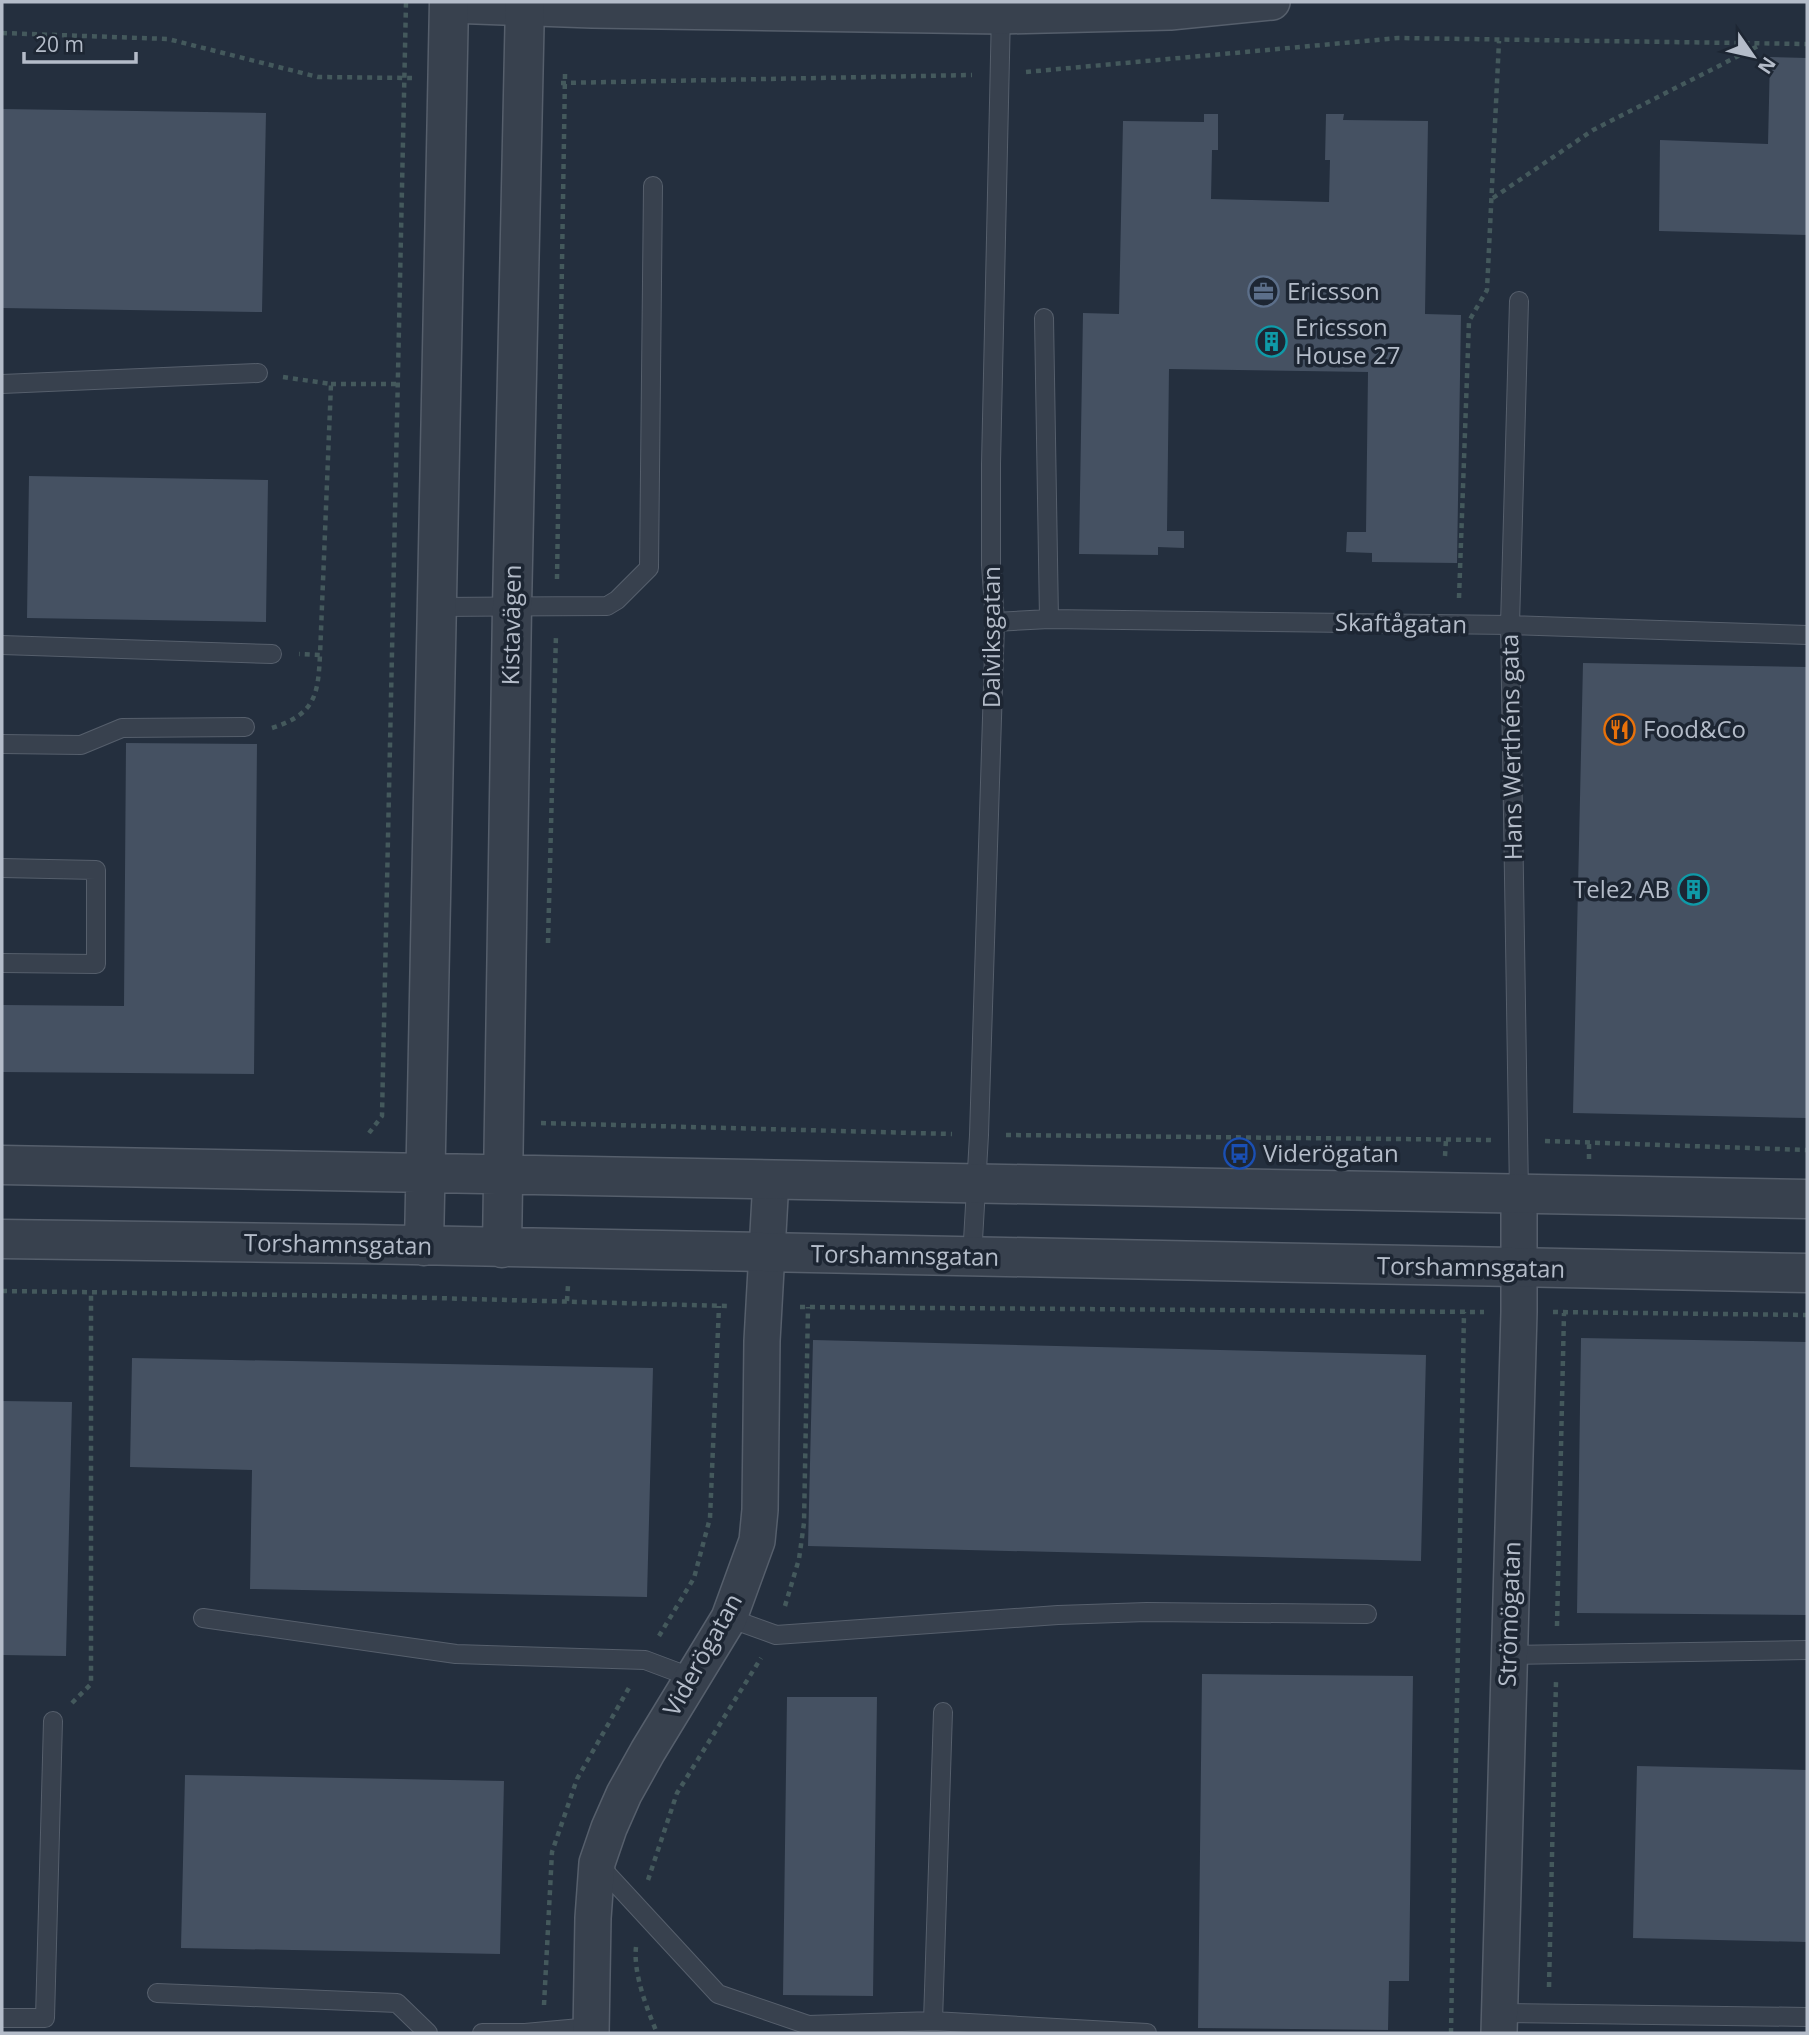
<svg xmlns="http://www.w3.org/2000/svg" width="1809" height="2035" viewBox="0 0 1809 2035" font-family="'Open Sans',sans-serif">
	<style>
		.building { fill: #455162 }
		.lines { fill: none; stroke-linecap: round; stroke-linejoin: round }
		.service-casing { stroke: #565f6c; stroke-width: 20 }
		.minor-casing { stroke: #565f6c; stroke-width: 38 }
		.tertiary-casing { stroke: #565f6c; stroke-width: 41 }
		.path { stroke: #44595c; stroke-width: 4.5; stroke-dasharray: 5 5; stroke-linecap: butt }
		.service { stroke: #38414e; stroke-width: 18 }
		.minor { stroke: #38414e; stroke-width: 35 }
		.tertiary { stroke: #38414e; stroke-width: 38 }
		.labels { text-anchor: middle; stroke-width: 7; stroke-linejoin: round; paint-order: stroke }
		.poi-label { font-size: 24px; fill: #b4bcc9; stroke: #1d2633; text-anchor: start }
		.street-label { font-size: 24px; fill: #b4bcc9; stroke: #1d2633 }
	</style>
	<rect width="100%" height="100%" fill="#242f3e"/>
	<path class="building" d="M1770,57L1807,58V235L1659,231L1660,140L1768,144Z
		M2,109L266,113L262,312L2,308Z
		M1204,114H1218V150H1212L1211,199L1329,202L1330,160H1325L1326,114H1344L1343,120L1428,121L1425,314L1461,315L1457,563L1372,562V553L1346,552L1347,532H1366L1368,372L1169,369L1167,531H1184V548L1158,547V555L1079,554L1083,313L1119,314L1123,121L1204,122Z
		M29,476L268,480L266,622L27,618Z
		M1583,663L1807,667V1118L1573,1113Z
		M126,743L257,744L254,1074L2,1072V1005L124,1006Z
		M1581,1338L1807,1342V1615L1577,1613Z
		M813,1340L1426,1355L1421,1561L808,1546Z
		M132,1358L653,1368L647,1597L250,1589L252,1470L130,1467Z
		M2,1401L72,1402L66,1656L2,1655Z
		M1202,1674L1413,1676L1409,1981H1389L1388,2030L1198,2028Z
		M787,1697H877L873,1996L783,1995Z
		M1637,1766L1807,1770V1942L1633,1938Z
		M185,1775L504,1781L500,1954L181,1948Z"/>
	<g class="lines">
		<defs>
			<path id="service" d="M1519,301L1510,625L1519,1194
				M1044,318L1049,619
				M2,384L258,373
				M437,607L607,606L617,600L649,568L653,186
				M995,622L1049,619L1510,625L1807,635
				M2,645L272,654
				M2,744L81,745L122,728L245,727
				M2,868L96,870V964L2,963
				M972,1258L979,1135L995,622L991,565V464L1001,12
				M203,1618L456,1654L645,1660L693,1678
				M729,1618L776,1635L1058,1615L1147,1612L1367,1614
				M1509,1655L1807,1650
				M597,1863L718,1994L817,2028
				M157,1993L397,2003L428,2033
				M1499,2013L1807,2017
				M2,2018H45L53,1721
				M933,2021L943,1712
				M808,2025L933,2021L1147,2033
				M482,2033H525L591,2027"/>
			<path id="minor" d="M449,5L592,10L1001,16L1170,12L1272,2
				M591,2033L593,1918L597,1863L609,1828L624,1794L648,1751L729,1618L757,1541L760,1510L762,1341L771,1179
				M1499,2033L1519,1312V1194"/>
			<path id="tertiary" d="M2,1165L1807,1199
				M2,1239L363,1244L1807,1273
				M424,1246L449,2
				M502,1248L512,607L525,2"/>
		</defs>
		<use href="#service" class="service-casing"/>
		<use href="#minor" class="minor-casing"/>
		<use href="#tertiary" class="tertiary-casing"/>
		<path class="path" d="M2,33L168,39L318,77L412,78
			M1026,72L1398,38L1807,44
			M561,83L972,75
			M1493,198L1593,130L1758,46
			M283,377L331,384L320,655L299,654
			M331,384H399
			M557,579L565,74
			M1459,598L1469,321L1487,290L1499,41
			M272,728C315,714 318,696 320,655
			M548,943L556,634
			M541,1123L952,1134
			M369,1133L382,1116L406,2
			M1006,1135L1491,1140
			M1545,1141L1807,1150
			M1445,1156L1446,1139
			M1589,1159V1142
			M2,1291L360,1296L728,1306
			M567,1301L568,1285
			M800,1307L1484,1312
			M1553,1312L1807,1315
			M785,1606L799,1559L804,1523L808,1307
			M1557,1626L1564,1313
			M659,1636L694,1578L710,1518L719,1306
			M72,1703L91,1684V1292
			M648,1880L677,1793L761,1658
			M636,1947C633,1973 647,2009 657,2033
			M1549,1987L1556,1681
			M544,2005L552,1852L577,1779L630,1686
			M1451,2033L1464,1312"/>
		<use href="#service" class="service"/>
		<use href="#minor" class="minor"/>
		<use href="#tertiary" class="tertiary"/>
	</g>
	<defs>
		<symbol id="office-ring" viewBox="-11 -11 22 22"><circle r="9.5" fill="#1d2633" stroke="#5c6f8a" stroke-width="1.5"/><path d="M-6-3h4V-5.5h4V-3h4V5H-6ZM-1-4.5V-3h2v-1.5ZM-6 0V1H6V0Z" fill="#5c6f8a"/></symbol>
		<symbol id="building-ring" viewBox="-11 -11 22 22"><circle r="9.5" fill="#1d2633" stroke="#0f9aa8" stroke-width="1.5"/><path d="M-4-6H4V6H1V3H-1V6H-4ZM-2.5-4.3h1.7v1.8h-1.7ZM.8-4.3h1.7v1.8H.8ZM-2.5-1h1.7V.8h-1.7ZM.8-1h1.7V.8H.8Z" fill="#0f9aa8"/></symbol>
		<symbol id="restaurant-ring" viewBox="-11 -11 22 22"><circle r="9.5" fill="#1d2633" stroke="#e8710a" stroke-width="1.5"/><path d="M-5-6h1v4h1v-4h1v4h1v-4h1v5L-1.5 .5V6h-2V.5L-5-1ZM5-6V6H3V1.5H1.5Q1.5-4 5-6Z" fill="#e8710a"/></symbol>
		<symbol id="bus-ring" viewBox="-11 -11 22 22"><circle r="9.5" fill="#1d2633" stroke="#1a4fb4" stroke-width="1.5"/><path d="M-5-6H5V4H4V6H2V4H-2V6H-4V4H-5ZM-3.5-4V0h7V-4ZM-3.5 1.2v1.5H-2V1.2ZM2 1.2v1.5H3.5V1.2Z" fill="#1a4fb4"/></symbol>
	</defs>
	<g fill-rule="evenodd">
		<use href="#office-ring" x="1246" y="274" width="35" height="35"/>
		<use href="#building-ring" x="1254" y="324" width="35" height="35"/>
		<use href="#restaurant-ring" x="1602" y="712" width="35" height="35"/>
		<use href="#building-ring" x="1676" y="872" width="35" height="35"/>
		<use href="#bus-ring" x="1222" y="1136" width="35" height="35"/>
	</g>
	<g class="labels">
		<g class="poi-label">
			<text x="1287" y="300">Ericsson</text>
			<text x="1295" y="336">Ericsson<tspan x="1295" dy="28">House 27</tspan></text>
			<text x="1643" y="738">Food&amp;Co</text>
			<text x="1670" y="898" text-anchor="end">Tele2 AB</text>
			<text x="1263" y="1162">Viderögatan</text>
		</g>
		<g class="street-label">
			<text transform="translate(1401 624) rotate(1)" y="8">Skaftågatan</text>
			<text transform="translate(512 625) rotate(-89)" y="8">Kistavägen</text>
			<text transform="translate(992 637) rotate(-90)" y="8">Dalviksgatan</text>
			<text transform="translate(1512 747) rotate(-91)" y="8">Hans Werthéns gata</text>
			<text transform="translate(338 1245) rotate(1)" y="8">Torshamnsgatan</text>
			<text transform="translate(905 1256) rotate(1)" y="8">Torshamnsgatan</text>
			<text transform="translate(1471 1268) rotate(1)" y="8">Torshamnsgatan</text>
			<text transform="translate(1510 1614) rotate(-88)" y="8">Strömögatan</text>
			<text transform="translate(703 1655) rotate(-61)" y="8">Viderögatan</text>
		</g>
	</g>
	<rect width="1809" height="2035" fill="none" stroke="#b4bcc9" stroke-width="7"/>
	<g transform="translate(1753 56) rotate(124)" stroke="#1d2633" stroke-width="5" paint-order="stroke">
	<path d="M0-5L12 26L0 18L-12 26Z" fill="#b4bcc9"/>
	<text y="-10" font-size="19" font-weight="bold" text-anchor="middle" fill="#b4bcc9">N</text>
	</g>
	<path d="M24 52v10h112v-10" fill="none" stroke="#b4bcc9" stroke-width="3.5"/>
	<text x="35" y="52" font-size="21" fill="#b4bcc9" stroke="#1d2633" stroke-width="5" paint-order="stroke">20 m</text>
</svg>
